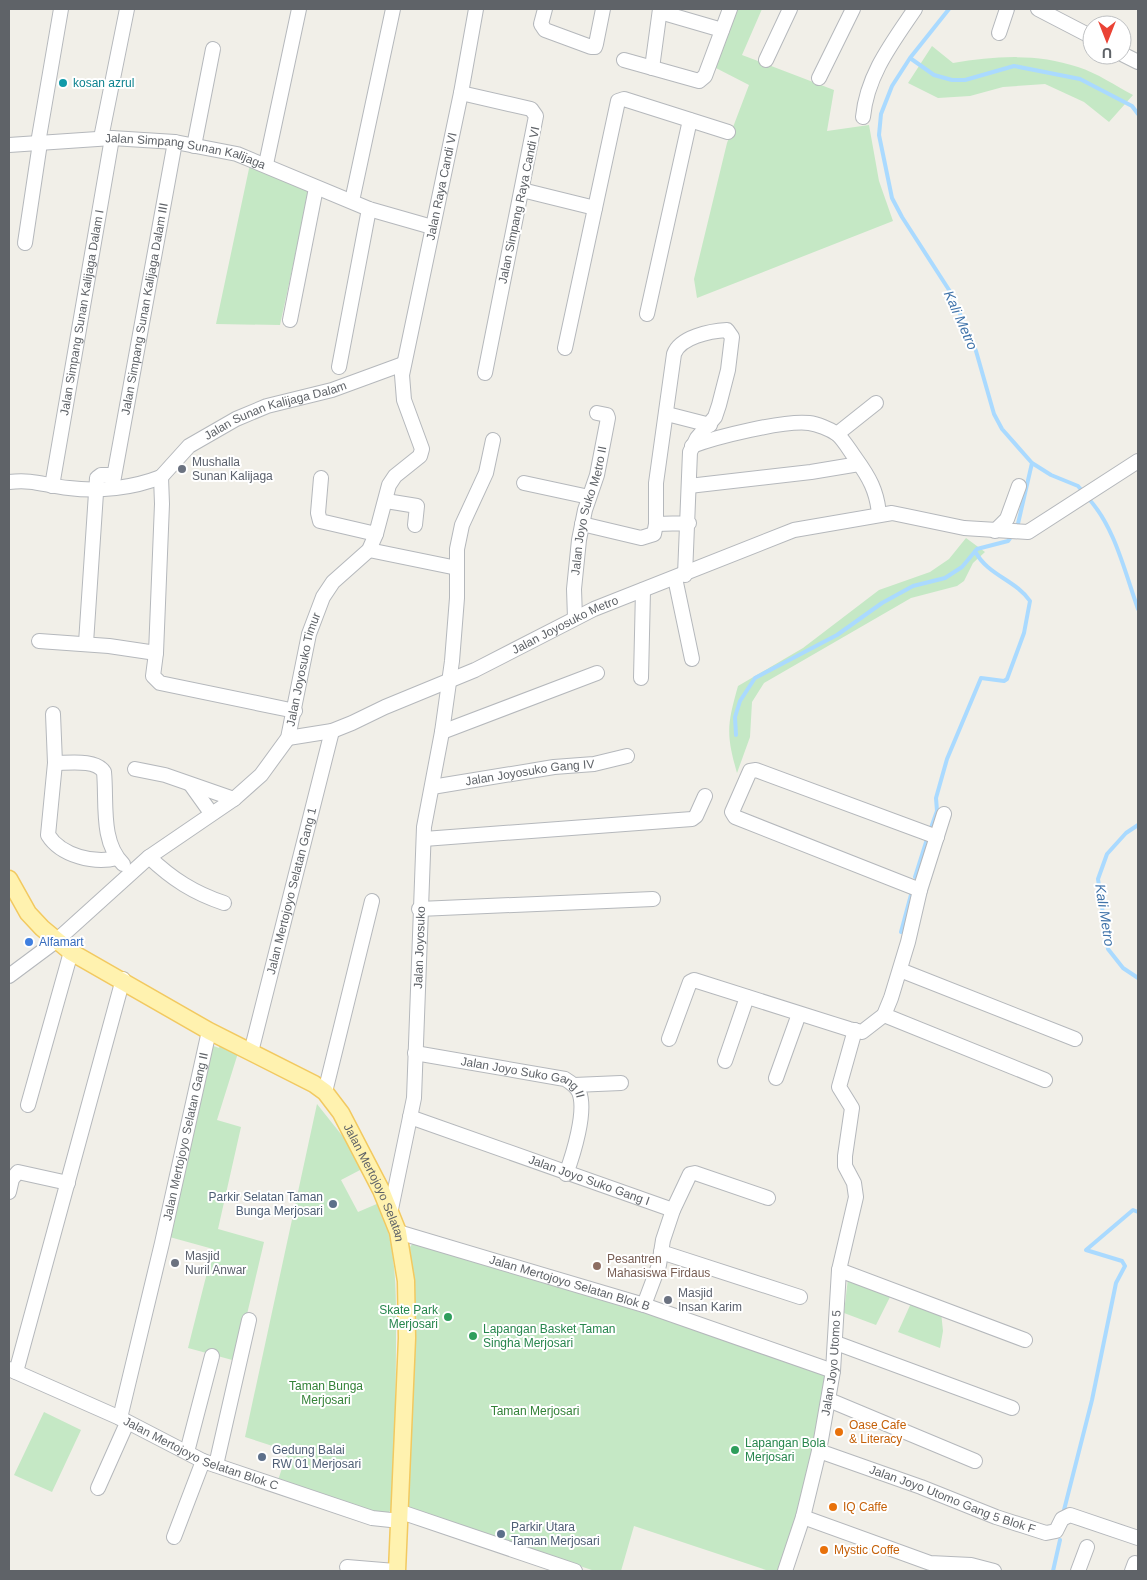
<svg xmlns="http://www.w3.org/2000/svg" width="1147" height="1580" viewBox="0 0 1147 1580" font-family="Arial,sans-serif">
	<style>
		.green { fill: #c5e8c5 }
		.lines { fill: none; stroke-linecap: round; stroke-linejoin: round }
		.stream { stroke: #aadaff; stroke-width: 4 }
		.minor-casing { stroke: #b5b8bc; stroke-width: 16 }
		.major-casing { stroke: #f2c960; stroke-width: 19 }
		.minor { stroke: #fff; stroke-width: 14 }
		.major { stroke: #fff2af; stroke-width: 16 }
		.culture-dot { fill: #0f9aa8; stroke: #fff; stroke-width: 2 }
		.worship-dot { fill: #6b7280; stroke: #fff; stroke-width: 2 }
		.shop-dot { fill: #3f7fe0; stroke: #fff; stroke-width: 2 }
		.service-dot { fill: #5c6f8a; stroke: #fff; stroke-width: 2 }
		.education-dot { fill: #8d6e63; stroke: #fff; stroke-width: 2 }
		.leisure-dot { fill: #2e9e5b; stroke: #fff; stroke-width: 2 }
		.food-dot { fill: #e8710a; stroke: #fff; stroke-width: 2 }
		.labels { text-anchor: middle; stroke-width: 4; stroke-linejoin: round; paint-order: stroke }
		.culture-label { font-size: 12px; fill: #0d838f; stroke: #fff; text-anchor: start }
		.street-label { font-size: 12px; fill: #5f6368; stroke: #fff }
		.worship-label { font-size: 12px; fill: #5b616d; stroke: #fff; text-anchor: start }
		.shop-label { font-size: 12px; fill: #366cbe; stroke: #fff; text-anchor: start }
		.service-label { font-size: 12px; fill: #4e5e75; stroke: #fff; text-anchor: start }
		.education-label { font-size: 12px; fill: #785e54; stroke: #fff; text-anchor: start }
		.leisure-label { font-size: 12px; fill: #27864d; stroke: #fff; text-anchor: start }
		.park-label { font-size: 12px; fill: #348238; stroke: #fff }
		.food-label { font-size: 12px; fill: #c56008; stroke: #fff; text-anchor: start }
		.water-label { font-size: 14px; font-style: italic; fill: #4174aa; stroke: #fff }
	</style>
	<rect width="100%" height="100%" fill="#f1efe8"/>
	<path class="green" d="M736,9H762L742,55L834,90L827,131L869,125L879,181L893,221L697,298L694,279L727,143L749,85L714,67Z
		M932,46L953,63C995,56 1037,53 1078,67C1097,73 1116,86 1133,95L1109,122L1084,102L1045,84L1003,87L970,96L938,98L908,83Z
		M250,164L309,192L280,325L216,324Z
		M966,538L985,552L973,563L964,581L957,586L911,598L764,683L752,702L750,737L737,773C726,734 727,725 738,686L803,648L879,590L930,572L949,559Z
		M220,1043L238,1053L217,1120L241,1127L218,1229L264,1242L236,1361L188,1348L213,1249L166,1236L208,1044L219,1048Z
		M317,1104L348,1143L362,1169L341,1180L358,1212L379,1203C398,1249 396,1297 396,1346C396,1401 394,1455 391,1510L388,1513H379L278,1480L288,1451L245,1437Z
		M413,1243L687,1326L826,1373L813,1449L801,1502L779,1571H769L634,1526L621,1571H595L409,1510L407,1507L413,1298L410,1247Z
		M848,1278L892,1293L876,1325L844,1313Z
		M912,1301L941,1312L943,1331L940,1348L898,1332Z
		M44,1412L81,1430L52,1492L14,1475Z"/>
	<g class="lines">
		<path class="stream" d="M949,9L910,58L892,86L881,114L879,135L892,198L902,217L951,293L976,351L994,414L1002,429L1032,463L1051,475L1078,486L1084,493
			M910,58L934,75L952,80H965L1014,66L1080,79L1132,106L1138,114
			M1088,498C1115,527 1125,573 1138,609
			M1017,528L1032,463
			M736,735L735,717L740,701L755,678L837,635L882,603L913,586L945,578L962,567L977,549L1008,541L1013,534
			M1138,825L1126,833L1107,854L1098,879L1108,949L1123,968L1138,978
			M931,828L937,811L936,798L947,759L981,678L1004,681L1007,679L1024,633L1030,601C1016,580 987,575 975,551
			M915,877L927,839
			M901,932L912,891
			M1064,1510L1092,1400L1116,1283L1125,1266L1122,1261L1086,1250L1133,1210L1138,1212
			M1053,1571L1060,1540"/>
		<defs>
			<g id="minor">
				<path d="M545,9L541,24L545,30L591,47H595L596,44L603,9"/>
				<path d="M1038,9L1092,37"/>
				<path d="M667,14L722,30"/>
				<path d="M999,33L1007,9"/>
				<path d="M1122,54L1138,62"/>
				<path d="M624,60L699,81L705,76L730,9"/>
				<path d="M766,60L790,9"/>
				<path d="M652,68L660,9"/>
				<path d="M819,78L853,9"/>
				<path d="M461,93L531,109L536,116L485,373"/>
				<path d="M863,117C867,75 892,43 915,9"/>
				<path d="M101,138L127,9"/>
				<path d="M38,143L61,9"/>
				<path id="s1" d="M9,145L112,138L175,142L237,154L369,209L432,227"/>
				<path d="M194,146L213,49"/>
				<path d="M266,164L299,9"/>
				<path d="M522,190L595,208"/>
				<path d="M352,201L393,9"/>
				<path d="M25,243L40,143"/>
				<path d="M647,314L690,120"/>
				<path d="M290,320L316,188"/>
				<path d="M565,348L618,101L624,99L728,132"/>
				<path d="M339,367L369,209"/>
				<path d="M667,414L710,425"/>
				<path d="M837,434L876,403"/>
				<path d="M692,446C716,437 784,420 809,423C817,424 830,429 837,434C844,440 850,451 856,459C869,477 877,491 879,514"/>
				<path id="s2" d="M161,477L189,446L236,419L267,406L332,390L403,364"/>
				<path d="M321,478L318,513L320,521L376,534"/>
				<path d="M9,482C35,479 45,486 69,488C99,492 133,488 161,477"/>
				<path d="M524,483L589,497"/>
				<path id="s3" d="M52,486L112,138"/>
				<path d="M689,486L811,472L859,464"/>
				<path id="s4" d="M112,488L175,142"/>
				<path d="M386,501L417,506L415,525"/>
				<path d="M582,524L641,538L654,534L656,524"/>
				<path d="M995,531L1007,519L1019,486"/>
				<path d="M369,550L457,568"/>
				<path d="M685,575L690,452L697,438L715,417L719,405L728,370L732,337L727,330C710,331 680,337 674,354L656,483V524L689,523"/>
				<path d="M675,578L692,659"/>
				<path id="s5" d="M575,618L574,589L579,540L585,510L597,475L608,418L607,415L597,413"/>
				<path d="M39,641L109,646L156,653L162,504L161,477"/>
				<path d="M86,643L97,478L101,475H114"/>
				<path d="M156,653L153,676L160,683L295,711"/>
				<path d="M641,678L643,590"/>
				<path d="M53,714L55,763L48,835C61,856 95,864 117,858"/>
				<path d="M442,732L597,673"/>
				<path id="s6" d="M288,738L332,731L352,723L385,707L475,670L594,609L794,530L892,513L964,528L1028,532L1138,461"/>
				<path d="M55,763C69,763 96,759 104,772C107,801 100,842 123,864"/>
				<path d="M135,769L165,775L234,799"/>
				<path d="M191,785L211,813"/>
				<path id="s7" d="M432,787L554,767L594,764L627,756"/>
				<path d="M424,839L692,819L696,816L705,796"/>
				<path d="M149,857C172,879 194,893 224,903"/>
				<path d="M920,890L735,817L732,812L750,771L756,770L937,837"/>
				<path d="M419,909L653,899"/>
				<path d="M900,970L1075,1039"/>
				<path id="s8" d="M9,976L56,941L149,857L234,799L261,775L288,738L309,634L323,597L333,582L369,550L376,534L389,485L395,476L420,456L422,449L404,400L402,375L461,93L476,9"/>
				<path d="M884,1015L1045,1080"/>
				<path d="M669,1039L690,982L694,980L849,1029L862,1032L884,1015L891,998L908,942L920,890L944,814"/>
				<path id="s9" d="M251,1052L332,731"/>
				<path id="s10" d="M415,1053L565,1079C570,1082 576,1086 579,1092C587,1111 573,1155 566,1174"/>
				<path d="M725,1061L747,997"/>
				<path d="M776,1078L799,1014"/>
				<path d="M574,1085L621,1083"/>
				<path d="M325,1092L372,901"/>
				<path d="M28,1105L71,952"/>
				<path id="s11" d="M410,1117L673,1210"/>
				<path d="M9,1192L12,1179L18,1172L68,1183"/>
				<path id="s12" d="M390,1214L414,1098L424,827L442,732L452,661L457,598V549L462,525L486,473L493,440"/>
				<path id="s13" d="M398,1232L644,1305L833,1371"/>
				<path d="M661,1252L800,1297"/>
				<path d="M839,1270L1025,1340"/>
				<path d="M644,1305L659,1265L663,1240L673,1210L690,1174L695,1173L768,1198"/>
				<path d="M836,1343L1012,1408"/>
				<path id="s14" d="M9,1369L120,1418L203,1461L372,1518L400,1521"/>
				<path d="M16,1372L123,979"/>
				<path d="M829,1400L975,1461"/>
				<path id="s15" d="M120,1418L162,1243L209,1031"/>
				<path id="s16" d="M819,1451L921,1487L996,1517L1046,1533L1056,1531L1062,1519L1070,1515L1138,1538"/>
				<path d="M187,1452L212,1356"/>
				<path d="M216,1465L249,1320"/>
				<path d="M98,1488L127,1423"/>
				<path d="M401,1512L575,1571"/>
				<path d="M803,1517L930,1563L971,1565L994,1571"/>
				<path d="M174,1537L203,1461"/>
				<path d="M347,1567L395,1571"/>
				<path id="s17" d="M785,1571L803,1517L819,1451L833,1371L839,1270L856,1197L854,1183L845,1166V1156L852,1108L839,1087L855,1030"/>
				<path d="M1078,1571L1087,1547"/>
				<path d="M1132,1571L1135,1563"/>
			</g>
			<g id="major">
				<path id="s18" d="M9,879L28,913L42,928L71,952L209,1031L314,1084L325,1092L341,1113L381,1190L398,1232L406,1281L407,1338L397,1571"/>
			</g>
		</defs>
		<use href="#minor" class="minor-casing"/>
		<use href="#major" class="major-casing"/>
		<use href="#minor" class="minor"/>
		<use href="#major" class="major"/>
	</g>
	<circle class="culture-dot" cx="63" cy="83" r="5"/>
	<g class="worship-dot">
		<circle cx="182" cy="469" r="5"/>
		<circle cx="175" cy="1263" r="5"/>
		<circle cx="668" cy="1300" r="5"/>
	</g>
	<circle class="shop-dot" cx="29" cy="942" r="5"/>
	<g class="service-dot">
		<circle cx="333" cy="1204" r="5"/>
		<circle cx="262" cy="1457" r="5"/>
		<circle cx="501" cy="1534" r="5"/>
	</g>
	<circle class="education-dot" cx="597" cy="1266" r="5"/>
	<g class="leisure-dot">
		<circle cx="448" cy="1317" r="5"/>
		<circle cx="473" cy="1336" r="5"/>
		<circle cx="735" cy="1450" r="5"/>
	</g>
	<g class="food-dot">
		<circle cx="839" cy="1432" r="5"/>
		<circle cx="833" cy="1507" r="5"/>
		<circle cx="824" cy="1550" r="5"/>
	</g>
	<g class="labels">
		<g class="culture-label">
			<text x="73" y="87">kosan azrul</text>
		</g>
		<g class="street-label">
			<text dy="4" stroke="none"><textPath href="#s1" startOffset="178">Jalan Simpang Sunan Kalijaga</textPath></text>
			<text dy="4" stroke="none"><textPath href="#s8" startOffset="969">Jalan Raya Candi VI</textPath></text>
			<text transform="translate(519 205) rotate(-78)" y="4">Jalan Simpang Raya Candi VI</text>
			<text dy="4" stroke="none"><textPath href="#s4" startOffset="182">Jalan Simpang Sunan Kalijaga Dalam III</textPath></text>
			<text dy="4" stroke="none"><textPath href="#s3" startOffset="176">Jalan Simpang Sunan Kalijaga Dalam I</textPath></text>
			<text dy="4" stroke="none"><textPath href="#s2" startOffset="136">Jalan Sunan Kalijaga Dalam</textPath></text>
			<text dy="4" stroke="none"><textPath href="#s5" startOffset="109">Jalan Joyo Suko Metro II</textPath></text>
			<text dy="4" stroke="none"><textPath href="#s6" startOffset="301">Jalan Joyosuko Metro</textPath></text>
			<text dy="4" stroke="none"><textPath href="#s8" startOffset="439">Jalan Joyosuko Timur</textPath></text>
			<text dy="4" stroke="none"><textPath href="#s7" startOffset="99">Jalan Joyosuko Gang IV</textPath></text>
			<text dy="4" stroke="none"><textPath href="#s9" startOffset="166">Jalan Mertojoyo Selatan Gang 1</textPath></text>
			<text dy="4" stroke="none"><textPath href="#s12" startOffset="269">Jalan Joyosuko</textPath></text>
			<text dy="4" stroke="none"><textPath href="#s10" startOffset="112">Jalan Joyo Suko Gang II</textPath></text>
			<text dy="4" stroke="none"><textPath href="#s15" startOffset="289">Jalan Mertojoyo Selatan Gang II</textPath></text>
			<text dy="4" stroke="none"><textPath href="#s11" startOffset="190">Jalan Joyo Suko Gang I</textPath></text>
			<text dy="4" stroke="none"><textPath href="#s18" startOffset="491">Jalan Mertojoyo Selatan</textPath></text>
			<text dy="4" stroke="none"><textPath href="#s13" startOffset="179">Jalan Mertojoyo Selatan Blok B</textPath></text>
			<text dy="4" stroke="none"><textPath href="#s17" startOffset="214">Jalan Joyo Utomo 5</textPath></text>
			<text dy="4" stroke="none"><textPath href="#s14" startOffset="210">Jalan Mertojoyo Selatan Blok C</textPath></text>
			<text dy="4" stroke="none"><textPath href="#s16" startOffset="142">Jalan Joyo Utomo Gang 5 Blok F</textPath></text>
		</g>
		<g class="worship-label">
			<text x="192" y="466">Mushalla<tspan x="192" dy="14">Sunan Kalijaga</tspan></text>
			<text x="185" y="1260">Masjid<tspan x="185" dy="14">Nuril Anwar</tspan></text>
			<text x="678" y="1297">Masjid<tspan x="678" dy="14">Insan Karim</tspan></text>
		</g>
		<g class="shop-label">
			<text x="39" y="946">Alfamart</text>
		</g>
		<g class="service-label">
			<text x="323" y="1201" text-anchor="end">Parkir Selatan Taman<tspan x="323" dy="14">Bunga Merjosari</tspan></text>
			<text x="272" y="1454">Gedung Balai<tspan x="272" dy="14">RW 01 Merjosari</tspan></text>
			<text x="511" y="1531">Parkir Utara<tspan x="511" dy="14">Taman Merjosari</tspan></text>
		</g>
		<g class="education-label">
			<text x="607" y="1263">Pesantren<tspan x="607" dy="14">Mahasiswa Firdaus</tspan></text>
		</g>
		<g class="leisure-label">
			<text x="438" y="1314" text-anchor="end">Skate Park<tspan x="438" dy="14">Merjosari</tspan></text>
			<text x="483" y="1333">Lapangan Basket Taman<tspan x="483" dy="14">Singha Merjosari</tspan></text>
			<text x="745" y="1447">Lapangan Bola<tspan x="745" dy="14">Merjosari</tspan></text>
		</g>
		<g class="park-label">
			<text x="326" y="1390">Taman Bunga<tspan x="326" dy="14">Merjosari</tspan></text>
			<text x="535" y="1415">Taman Merjosari</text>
		</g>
		<g class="food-label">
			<text x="849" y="1429">Oase Cafe<tspan x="849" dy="14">&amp; Literacy</tspan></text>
			<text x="843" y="1511">IQ Caffe</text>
			<text x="834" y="1554">Mystic Coffe</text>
		</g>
		<g class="water-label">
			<text transform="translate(961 320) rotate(66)" y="5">Kali Metro</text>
			<text transform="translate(1105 915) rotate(81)" y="5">Kali Metro</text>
		</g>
	</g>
	<rect width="1147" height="1580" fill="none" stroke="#5f6368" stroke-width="20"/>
	<g transform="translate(1107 40) rotate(180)"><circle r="24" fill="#ffffff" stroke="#bfc1c3"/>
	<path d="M0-4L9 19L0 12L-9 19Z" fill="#ea4335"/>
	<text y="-8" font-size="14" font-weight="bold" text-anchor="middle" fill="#5f6368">U</text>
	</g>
</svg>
